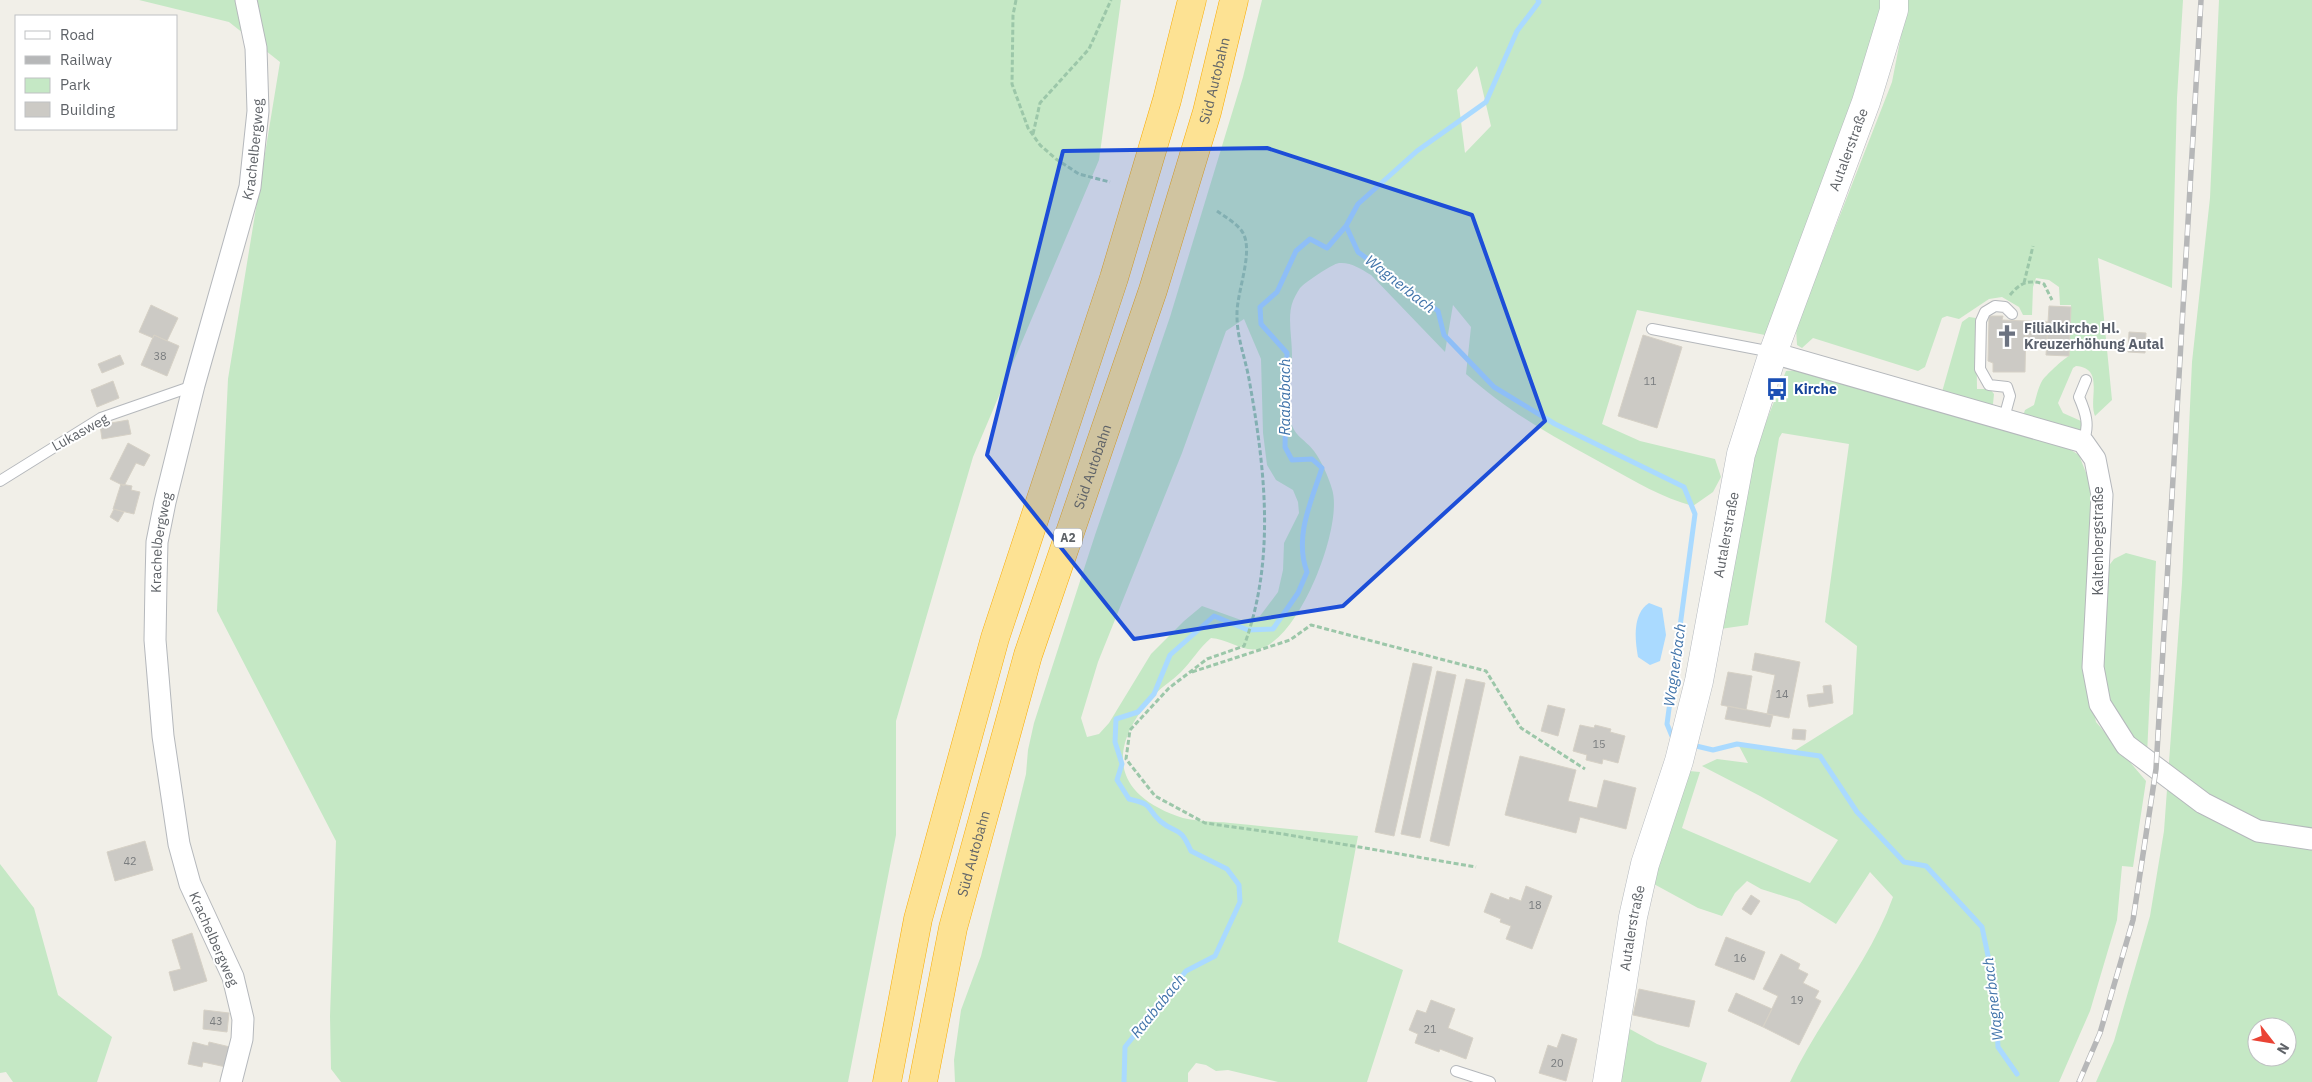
<svg xmlns="http://www.w3.org/2000/svg" width="2312" height="1082" viewBox="0 0 2312 1082" font-family="'IBM Plex Sans',sans-serif">
	<style>
		.green { fill: #c5e8c5; fill-rule: evenodd }
		.water { fill: #aadaff }
		.lines { fill: none; stroke-linecap: round; stroke-linejoin: round }
		.stream { stroke: #aadaff; stroke-width: 5 }
		.building { fill: #cccac5; stroke: #d6d1c6 }
		.lane-casing { stroke: #b5b8bc; stroke-width: 12 }
		.street-casing { stroke: #b5b8bc; stroke-width: 23 }
		.secondary-casing { stroke: #b6babf; stroke-width: 29 }
		.highway-casing { stroke: #f9ab00; stroke-width: 29 }
		.path { stroke: #9cc7a9; stroke-width: 3; stroke-dasharray: 5 2.5; stroke-linecap: butt }
		.lane { stroke: #fff; stroke-width: 10 }
		.street { stroke: #fff; stroke-width: 21 }
		.secondary { stroke: #fff; stroke-width: 28 }
		.highway { stroke: #fde293; stroke-width: 28 }
		.rail-casing { stroke: #b6b7b8; stroke-width: 5.5 }
		.rail { stroke: #fff; stroke-width: 4; stroke-dasharray: 11; stroke-linecap: butt }
		.marked { fill: #1d4ed8; fill-opacity: 0.2; stroke: #1d4ed8; stroke-width: 4; stroke-linejoin: round }
		.labels { text-anchor: middle; stroke-width: 4; stroke-linejoin: round; paint-order: stroke }
		.number-label { font-size: 11px; fill: #7a7d7f }
		.shield { fill: #fff; stroke: #8f9295; stroke-width: 1 }
		.shield-label { font-size: 12px; font-weight: bold; fill: #5f6368 }
		.street-label { font-size: 14px; fill: #5f6368; stroke: #fff }
		.worship-label { font-size: 14px; font-weight: bold; fill: #5b616d; stroke: #fff; text-anchor: start }
		.transit-label { font-size: 14px; font-weight: bold; fill: #164399; stroke: #fff; text-anchor: start }
		.water-label { font-size: 15px; font-style: italic; fill: #4174aa; stroke: #fff }
	</style>
	<rect width="100%" height="100%" fill="#f1efe8"/>
	<path class="green" d="M139,0H1121L1099,160L973,457L896,721V835L848,1082H341L331,1069L330,1016L336,841L217,611L228,379L280,62L229,22Z
		M1262,0H1882L1869,67L1765,335L1637,310L1602,424L1640,441L1715,459L1721,477L1713,492L1693,506C1662,498 1635,481 1607,466C1554,437 1511,414 1466,374L1471,327L1453,305L1445,352L1371,275C1361,269 1351,262 1339,263C1332,264 1306,282 1301,287C1298,290 1295,297 1293,301C1287,316 1292,337 1292,354C1292,375 1286,400 1291,422C1294,436 1307,441 1314,451C1322,462 1328,476 1332,489C1344,525 1299,642 1258,649C1242,652 1228,639 1211,638C1199,648 1192,661 1181,672C1173,680 1163,686 1155,694C1110,743 1108,791 1177,816C1192,822 1213,821 1230,823C1272,827 1315,832 1358,836L1338,942L1403,970L1367,1082H1278L1228,1070L1216,1071L1206,1065L1196,1063L1188,1073V1082H955L954,1060L961,1010L981,956L1026,774L1028,750L1034,723L1095,535L1170,317L1243,77ZM1477,66L1491,126L1465,153L1457,90ZM1244,319L1261,359L1263,433L1267,465L1276,480L1293,490L1298,502L1299,513L1284,543L1283,570L1278,592L1260,616L1241,620L1202,606L1184,621L1151,654L1109,723L1099,734L1087,737L1081,718L1098,662L1182,453L1226,331Z
		M1908,0H2183L2177,98L2172,288L2098,258L2112,400L2095,416C2088,399 2105,368 2076,366L2073,368L2058,403L2063,413L2081,421L2082,428L2078,432L2023,416L2025,410L2034,405C2036,398 2038,388 2042,381C2046,375 2062,360 2069,356L2071,305H2060L2059,287L2049,280L2036,278L2033,287L2032,315H2023L2019,307L2002,297L1989,299L1959,319L1947,316L1942,318L1925,367L1918,371L1813,338L1802,348L1797,345L1796,328L1892,82Z
		M2219,0H2312V1082H2096L2114,1041L2150,916L2164,831L2182,583L2192,362L2210,198ZM2257,1027H2287V1057H2257Z
		M1969,317L1976,318L1977,389H1990L1994,394L1993,404L1987,405L1942,392L1962,322Z
		M1804,370L2066,447L2079,455L2090,483L2092,510L2083,659L2096,722L2146,781L2133,867L2122,866L2117,920L2090,1011L2059,1082H1790C1820,1018 1869,964 1893,897L1870,872L1836,924L1799,901L1761,889L1747,881L1735,893L1722,916L1698,908L1652,883L1689,771L1700,772L1682,828L1810,883L1838,840L1760,796L1702,766L1717,759L1748,763L1739,746L1794,751L1853,714L1857,646L1825,622L1849,444L1782,433L1779,438L1748,625L1720,629L1741,510L1757,445L1786,371Z
		M2126,553L2156,561L2147,755L2109,707L2102,681L2107,568L2114,559Z
		M0,864L34,908L58,995L112,1037L97,1082H13L6,1072L0,1073Z
		M1628,1028L1657,1044L1707,1063L1701,1082H1620Z"/>
	<path class="water" d="M1649,603L1662,608L1666,635L1660,661L1650,665L1638,657C1635,640 1632,614 1649,603Z"/>
	<g class="lines">
		<path class="stream" d="M1346,226L1358,252L1438,311L1444,335L1494,387L1555,424L1684,487L1695,514L1667,724L1674,741
			M1692,745L1713,750L1737,744L1820,756L1857,812L1904,862L1926,866L1982,927L1995,989L1998,1047L2017,1074
			M1124,1082L1125,1047L1186,971L1215,956L1240,902L1239,885L1227,869L1191,851C1179,824 1178,836 1160,821C1144,806 1155,805 1129,799L1117,780L1122,764L1115,742L1116,719L1138,712L1154,694L1170,655L1214,616L1248,630L1273,629L1298,593L1307,572C1294,537 1311,502 1322,468L1312,459L1292,460L1285,447L1287,353L1261,324L1260,307L1277,292L1296,251L1310,239L1327,248L1346,226L1358,204L1417,151L1486,102L1517,31L1539,2L1538,0"/>
	</g>
	<path class="building" d="M151,305L178,318L167,341L154,335L153,338L139,332Z
		M2049,306L2071,307L2069,356L2046,355Z
		M1989,316H2003L2002,320L2026,321L2025,372H1993V363L1988,361Z
		M2026,321L2048,322L2047,346L2026,345Z
		M2129,332L2146,333L2145,353L2128,352Z
		M154,335L179,346L167,376L141,365Z
		M1643,335L1682,347L1657,428L1618,416Z
		M120,355L124,364L102,373L98,364Z
		M113,381L119,398L97,407L91,390Z
		M128,420L131,434L102,439L100,425Z
		M128,443L150,455L144,466L136,463L124,486L110,479Z
		M121,484L132,486L131,490L140,492L134,514L113,509Z
		M114,509L124,512L118,522L110,517Z
		M1755,653L1800,662L1789,718L1767,714L1775,675L1752,670Z
		M1413,663L1432,667L1394,836L1375,832Z
		M1437,671L1456,675L1420,838L1401,834Z
		M1728,672L1752,676L1746,710L1721,705Z
		M1466,679L1485,683L1449,846L1430,841Z
		M1831,685L1833,703L1809,707L1807,695L1824,693L1823,686Z
		M1548,705L1565,709L1558,736L1541,731Z
		M1728,706L1773,715L1770,727L1725,719Z
		M1580,725L1594,728L1595,725L1611,729L1610,732L1625,736L1618,763L1603,759L1602,764L1586,760L1587,755L1573,751Z
		M1793,729L1806,730L1805,740L1792,739Z
		M1520,756L1576,770L1568,801L1597,808L1604,780L1636,788L1626,829L1580,817L1576,833L1505,815Z
		M145,841L153,870L115,881L107,852Z
		M1526,886L1552,896L1532,949L1506,939L1511,926L1500,922L1501,919L1484,912L1491,893L1509,900L1510,897L1521,901Z
		M1751,895L1760,901L1751,915L1742,909Z
		M192,933L207,981L174,991L169,972L181,969L172,940Z
		M1726,937L1765,952L1754,980L1715,965Z
		M1781,954L1800,964L1798,969L1808,974L1803,983L1819,991L1815,998L1821,1001L1799,1045L1763,1027L1778,996L1763,989Z
		M1639,989L1695,1001L1689,1027L1633,1015Z
		M1736,993L1772,1009L1763,1027L1728,1011Z
		M1431,1000L1455,1009L1448,1028L1473,1038L1466,1059L1440,1049L1439,1052L1415,1043L1418,1034L1409,1030L1417,1010L1426,1013Z
		M204,1010L229,1013L227,1032L203,1029Z
		M1562,1034L1577,1039L1566,1081L1539,1073L1548,1045L1557,1048Z
		M193,1042L208,1046L209,1042L230,1047L226,1067L203,1062L202,1067L188,1064Z"/>
	<g class="lines">
		<defs>
			<path id="lane" d="M1652,329L1772,352
				M2004,418L2010,396L2007,387L1989,385L1980,369L1981,321L1985,312L1995,306L2005,307L2012,314
				M2083,442C2090,426 2086,413 2079,397L2086,380
				M0,481L101,418L193,386
				M1456,1071L1490,1082"/>
			<g id="street">
				<path d="M1773,353L2083,442L2095,459L2102,495L2093,667L2100,704L2126,745L2203,803L2258,831L2312,839"/>
				<path id="s1" d="M231,1082L242,1039L243,1019L233,977L190,884L179,844L163,736L155,640L156,581L157,542L165,502L194,385L250,187L258,111L256,48L246,0"/>
			</g>
			<g id="secondary">
				<path id="s2" d="M1607,1082L1633,917L1645,864L1679,761L1699,681L1741,454L1773,353L1866,102L1894,10V0"/>
			</g>
			<g id="highway">
				<path d="M887,1082L918,919L995,638L1114,278L1167,100L1192,0"/>
				<path id="s3" d="M923,1082L953,928L1028,655L1153,290L1207,112L1234,0"/>
			</g>
		</defs>
		<use href="#lane" class="lane-casing"/>
		<use href="#street" class="street-casing"/>
		<use href="#secondary" class="secondary-casing"/>
		<use href="#highway" class="highway-casing"/>
		<path class="path" d="M1016,0L1013,15L1012,84L1028,128L1040,145L1056,159L1079,174L1110,182
			M1033,134L1040,103L1089,49L1111,0
			M1217,211C1225,217 1238,224 1243,233C1254,253 1236,293 1237,316C1237,338 1245,357 1249,379C1265,468 1276,559 1244,646L1207,659L1169,688L1130,730L1126,759L1155,796L1205,823L1283,834L1476,867
			M2024,283L2033,246
			M2010,295C2020,283 2028,279 2044,284L2052,300
			M1192,672L1290,640L1311,625L1486,671L1521,728L1585,769"/>
		<use href="#lane" class="lane"/>
		<use href="#street" class="street"/>
		<use href="#secondary" class="secondary"/>
		<use href="#highway" class="highway"/>
		<defs>
			<path id="rail" d="M2079,1082L2100,1033L2133,920L2156,769L2201,0"/>
		</defs>
		<use href="#rail" class="rail-casing"/>
		<use href="#rail" class="rail"/>
	</g>
	<path class="marked" d="M1267,148L1472,215L1545,421L1343,606L1134,639L987,455L1063,151Z"/>
	<defs>
		<symbol id="church-bare" viewBox="-9 -9 18 18"><path d="M-1.2-6h2.4v3.5h3.3v2.4h-3.3V6h-2.4V-.1h-3.3v-2.4h3.3Z" fill="#6b7280" stroke="#fff" stroke-width="2.5" paint-order="stroke"/></symbol>
		<symbol id="bus-bare" viewBox="-9 -9 18 18"><path d="M-5-6H5V4H4V6H2V4H-2V6H-4V4H-5ZM-3.5-4V0h7V-4ZM-3.5 1.2v1.5H-2V1.2ZM2 1.2v1.5H3.5V1.2Z" fill="#1a4fb4" stroke="#fff" stroke-width="2.5" paint-order="stroke"/></symbol>
	</defs>
	<g fill-rule="evenodd">
		<use href="#church-bare" x="1991" y="320" width="32" height="32"/>
		<use href="#bus-bare" x="1761" y="373" width="32" height="32"/>
	</g>
	<g class="labels">
		<g class="number-label">
			<text x="160" y="360">38</text>
			<text x="1650" y="385">11</text>
			<text x="1782" y="698">14</text>
			<text x="1599" y="748">15</text>
			<text x="130" y="865">42</text>
			<text x="1535" y="909">18</text>
			<text x="1740" y="962">16</text>
			<text x="1797" y="1004">19</text>
			<text x="216" y="1025">43</text>
			<text x="1430" y="1033">21</text>
			<text x="1557" y="1067">20</text>
		</g>
		<rect class="shield" x="1054" y="528.5" width="28" height="19" rx="4"/>
		<g class="shield-label">
			<text x="1068" y="542">A2</text>
		</g>
		<g class="street-label">
			<text dy="5" stroke="none"><textPath href="#s3" startOffset="1044">Süd Autobahn</textPath></text>
			<text dy="5" stroke="none"><textPath href="#s1" startOffset="960">Krachelbergweg</textPath></text>
			<text dy="5" stroke="none"><textPath href="#s2" startOffset="966">Autalerstraße</textPath></text>
			<text transform="translate(80 432) rotate(-29)" y="5">Lukasweg</text>
			<text dy="5" stroke="none"><textPath href="#s3" startOffset="639">Süd Autobahn</textPath></text>
			<text dy="5" stroke="none"><textPath href="#s2" startOffset="561">Autalerstraße</textPath></text>
			<text transform="translate(2098 541) rotate(-90)" y="5">Kaltenbergstraße</text>
			<text dy="5" stroke="none"><textPath href="#s1" startOffset="555">Krachelbergweg</textPath></text>
			<text dy="5" stroke="none"><textPath href="#s3" startOffset="234">Süd Autobahn</textPath></text>
			<text dy="5" stroke="none"><textPath href="#s2" startOffset="156">Autalerstraße</textPath></text>
			<text transform="translate(214 939) rotate(66)" y="5">Krachelbergweg</text>
		</g>
		<g class="worship-label">
			<text x="2024" y="333">Filialkirche Hl.<tspan x="2024" dy="16">Kreuzerhöhung Autal</tspan></text>
		</g>
		<g class="transit-label">
			<text x="1794" y="394">Kirche</text>
		</g>
		<g class="water-label">
			<text transform="translate(1400 284) rotate(38)" y="5">Wagnerbach</text>
			<text transform="translate(1285 397) rotate(-90)" y="5">Raababach</text>
			<text transform="translate(1675 665) rotate(-82)" y="5">Wagnerbach</text>
			<text transform="translate(1993 999) rotate(-97)" y="5">Wagnerbach</text>
			<text transform="translate(1158 1006) rotate(-51)" y="5">Raababach</text>
		</g>
	</g>
	<rect x="15" y="15" width="162" height="115" fill="#ffffff" stroke="#bfc1c3"/>
	<rect x="25" y="31" width="25" height="8" fill="#ffffff" stroke="#bfc1c3"/>
	<text x="60" y="40" font-size="15" fill="#5f6368">Road</text>
	<rect x="25" y="56" width="25" height="8" fill="#b6b7b8" stroke="#bfc1c3"/>
	<text x="60" y="65" font-size="15" fill="#5f6368">Railway</text>
	<rect x="25" y="78" width="25" height="15" fill="#c5e8c5" stroke="#bfc1c3"/>
	<text x="60" y="90" font-size="15" fill="#5f6368">Park</text>
	<rect x="25" y="102" width="25" height="15" fill="#cccac5" stroke="#bfc1c3"/>
	<text x="60" y="115" font-size="15" fill="#5f6368">Building</text>
	<g transform="translate(2272 1042) rotate(121)"><circle r="24" fill="#ffffff" stroke="#bfc1c3"/>
	<path d="M0-4L9 19L0 12L-9 19Z" fill="#ea4335"/>
	<text y="-8" font-size="14" font-weight="bold" text-anchor="middle" fill="#5f6368">N</text>
	</g>
</svg>
